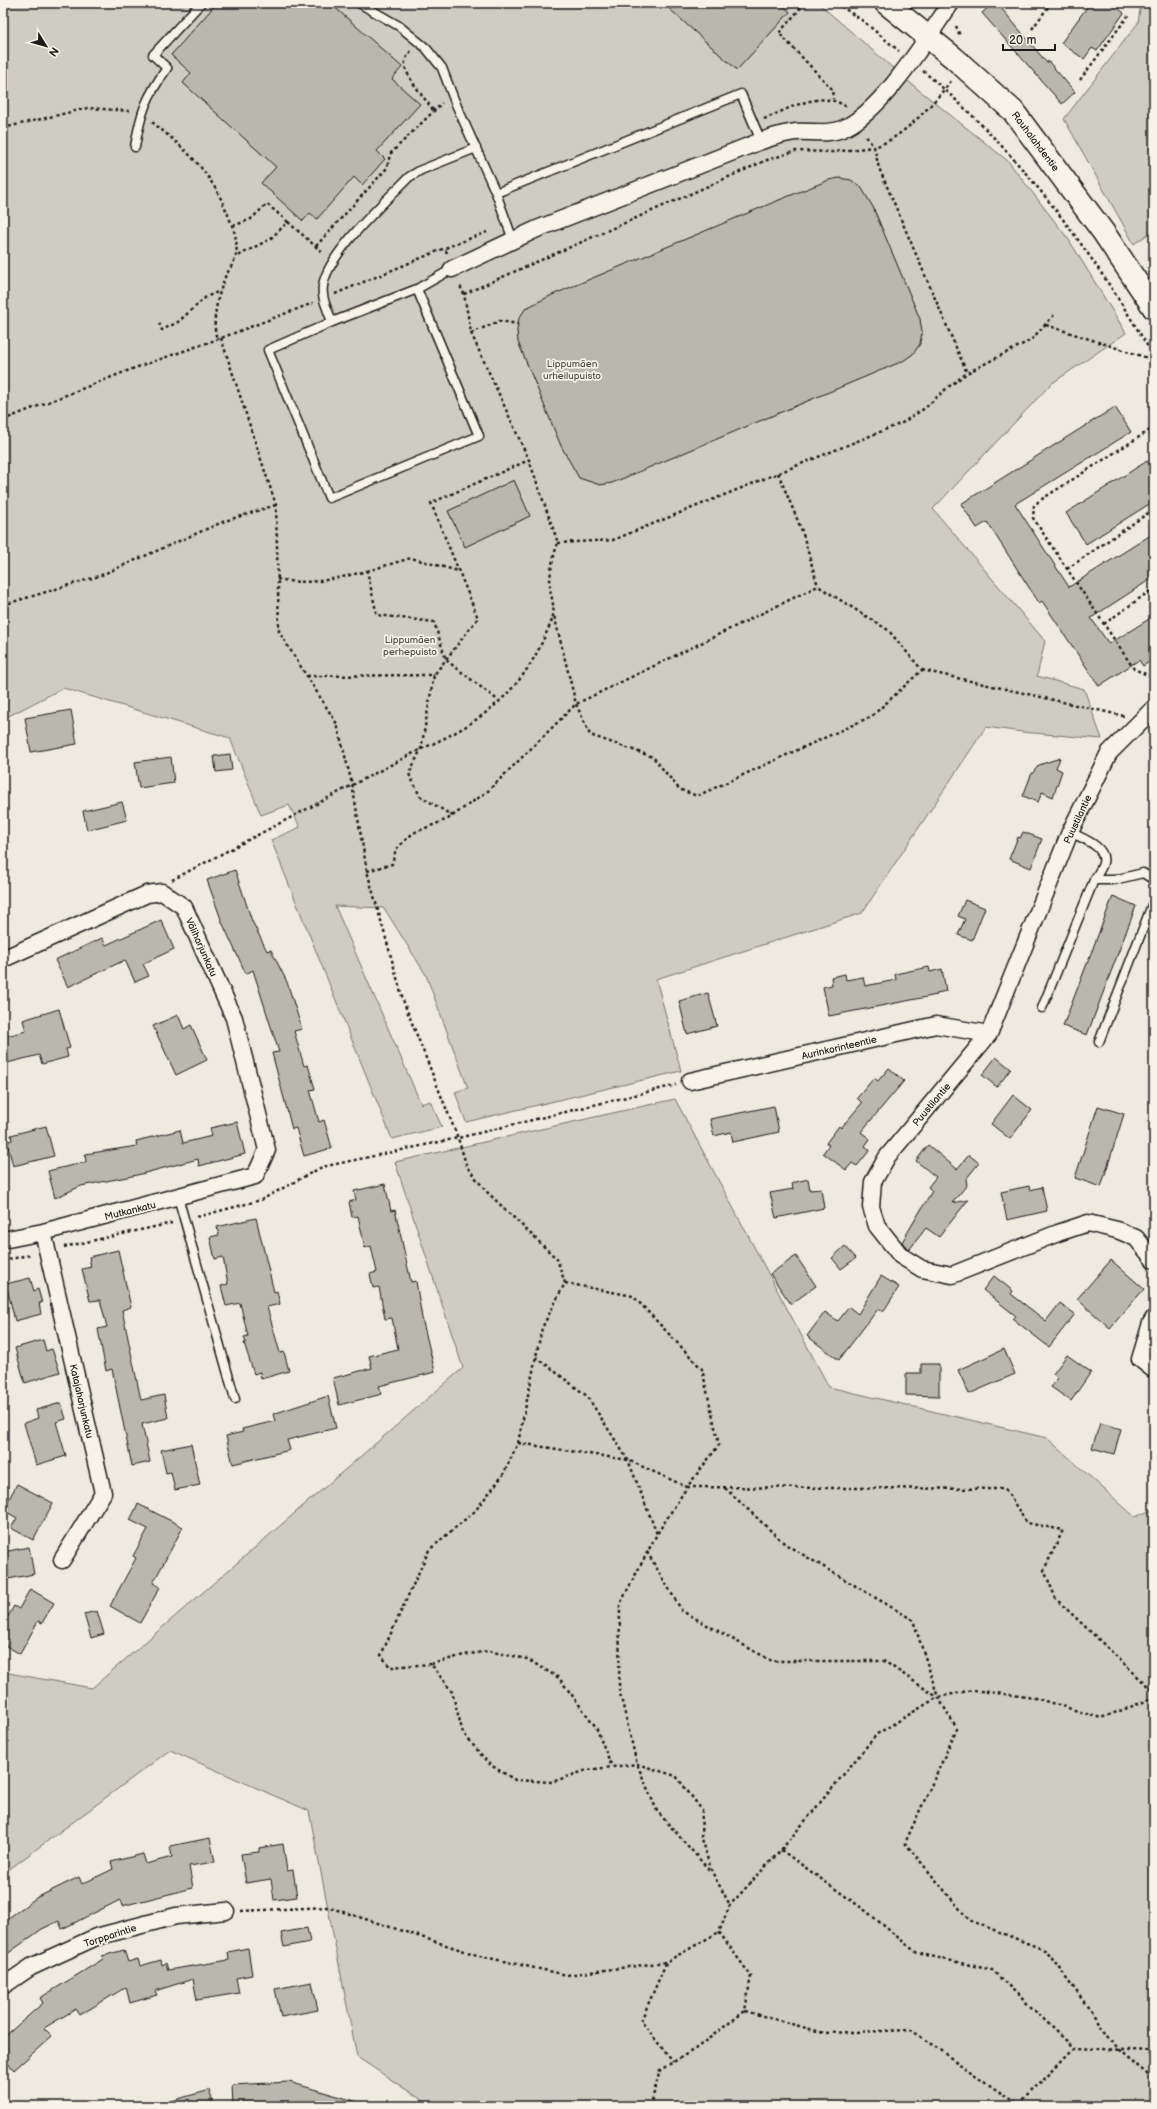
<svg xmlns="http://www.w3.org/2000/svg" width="1157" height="2109" viewBox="0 0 1157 2109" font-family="'Balsamiq Sans',sans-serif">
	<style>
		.green { fill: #cfccc3; stroke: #767470 }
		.building { fill: #bab7af; stroke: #1c1c1c }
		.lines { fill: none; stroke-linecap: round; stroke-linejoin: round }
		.lane-casing { stroke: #1c1c1c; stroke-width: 11 }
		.street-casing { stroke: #1c1c1c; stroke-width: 19 }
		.secondary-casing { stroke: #1c1c1c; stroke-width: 25 }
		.path { stroke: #1c1c1c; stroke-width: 2.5; stroke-dasharray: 3 3; stroke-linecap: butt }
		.lane { stroke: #f7f3e8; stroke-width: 8 }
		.street { stroke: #f7f3e8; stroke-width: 16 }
		.secondary { stroke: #f7f3e8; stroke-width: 22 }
		.labels { text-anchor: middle; stroke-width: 3.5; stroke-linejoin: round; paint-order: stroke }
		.street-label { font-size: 10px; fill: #1c1c1c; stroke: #f7f3e8 }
		.park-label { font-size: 10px; fill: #52514e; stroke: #f7f3e8 }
	</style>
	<rect width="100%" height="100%" fill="#eeeae0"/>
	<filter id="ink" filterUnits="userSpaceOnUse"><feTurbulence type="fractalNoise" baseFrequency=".025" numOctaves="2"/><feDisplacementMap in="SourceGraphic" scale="8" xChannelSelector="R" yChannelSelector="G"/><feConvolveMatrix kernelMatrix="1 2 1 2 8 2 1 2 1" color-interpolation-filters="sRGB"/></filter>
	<g filter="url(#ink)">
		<path class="green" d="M3,3H818L909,82L1008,161L1069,240L1126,333L1051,384L933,509L1045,641L1037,676L1084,689L1102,739L1022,732L986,727L862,913L656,979L681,1071L466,1122L455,1092L468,1088L426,975L384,908L335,906L421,1104L430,1101L442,1127L392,1139L271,840L300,827L289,805L261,815L230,738L63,688L3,719Z
			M1141,3H1154V230L1134,244L1064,119L1138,23Z
			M675,1099L829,1387L1047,1438L1135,1517L1154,1509V2106H431L357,2057L309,1811L170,1750L3,1874V1672L92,1688L463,1368L395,1162Z"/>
		<path class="building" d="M217,3H330L402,67L392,79L420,104L377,151L385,159L362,185L354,177L317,219L310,213L303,221L261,183L276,167L183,83L191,73L171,55Z
			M663,3H780L790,12L737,70Z
			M993,3H997L1047,63L1048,61L1075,92L1062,104L982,13Z
			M1090,3H1124L1119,9L1124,13L1097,51L1092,48L1084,59L1061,43Z
			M839,178L851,180L861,187L873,207L920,319L922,332L920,344L913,354L903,361L612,483L600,485L579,478L561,446L518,342L517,330L519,318L526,308L552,295L779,200L829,180Z
			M1115,407L1131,432L1015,504L1069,587L1154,533V577L1091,618L1109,644L1154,616V659L1143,666L1139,660L1099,686L1042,601L1039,603L987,522L977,528L961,504Z
			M1147,461L1154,472V501L1086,544L1066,513Z
			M514,480L530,516L465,547L448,511Z
			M71,710L77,744L31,752L25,718Z
			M230,754L232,770L216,772L214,756Z
			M171,757L174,783L139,788L135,762Z
			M1060,758L1056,768L1062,771L1053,797L1042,792L1038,802L1023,796L1031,775L1039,765Z
			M122,802L127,820L87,830L83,811Z
			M1023,832L1042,839L1031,868L1009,859L1018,837L1020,838Z
			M235,870L252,921L267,951L271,950L287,982L302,1029L294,1031L304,1066L308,1065L315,1089L310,1090L319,1122L324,1120L332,1148L304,1156L296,1128L292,1129L272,1053L279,1052L253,970L246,974L222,922L207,880Z
			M1113,896L1136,906L1087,1035L1063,1026Z
			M965,900L985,908L972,940L958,935L965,919L958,916Z
			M161,920L174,949L143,964L149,976L135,982L125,960L68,987L55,960L102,938L106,945Z
			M929,967L930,972L942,969L946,991L937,993V995L829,1016L823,987L832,985L831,977L845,974L846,980L863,977L865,986L896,980L895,974Z
			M708,993L717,1026L687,1034L679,1001Z
			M59,1009L70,1048L66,1049L68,1057L42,1064L39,1055L3,1064V1037L26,1031L23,1020Z
			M178,1015L184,1029L191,1025L207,1060L176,1075L153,1026Z
			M996,1057L1011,1069L997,1087L982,1075Z
			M889,1068L904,1081L861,1132L870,1139L865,1146L870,1150L857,1166L852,1163L846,1170L823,1153L829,1145L826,1143L839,1126L841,1128L862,1103L857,1098L874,1078L878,1081Z
			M1013,1095L1032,1110L1010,1139L991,1124Z
			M774,1106L779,1132L733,1142L731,1132L714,1136L710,1119Z
			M1098,1106L1124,1114L1101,1187L1075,1178Z
			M237,1122L245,1154L199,1166L198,1159L137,1175L81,1186L55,1198L48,1171L86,1162L85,1154L137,1146L136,1141L180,1130L183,1143L212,1136L210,1128Z
			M46,1126L54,1156L13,1166L7,1142L12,1140L11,1135Z
			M928,1145L957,1169L969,1155L979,1163L966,1179L967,1185L952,1203L968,1200L939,1237L926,1228L909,1250L902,1242L932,1191L928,1187L936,1177L916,1161Z
			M808,1179L810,1190L821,1189L824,1208L776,1218L770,1193L793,1189L792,1183Z
			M385,1184L391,1211L395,1210L411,1282L416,1281L422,1318L435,1372L379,1386L382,1394L339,1405L333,1378L372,1368L369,1356L398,1349L392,1318L385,1319L379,1287L373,1288L370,1274L377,1272L371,1246L365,1248L358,1216L352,1217L349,1202L356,1200L354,1191Z
			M1029,1186L1030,1190L1042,1187L1047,1211L1007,1220L1001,1192Z
			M256,1218L274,1292L277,1291L280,1304L267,1307L280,1353L284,1352L289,1371L261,1379L260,1372L254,1374L244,1343H246L244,1337L248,1336L240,1303L226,1306L221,1286L228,1284L223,1257L215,1259L210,1237L219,1235L217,1227Z
			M845,1246L856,1258L841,1269L832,1258Z
			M118,1250L131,1307L122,1310L141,1400L164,1395L168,1418L142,1424L150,1462L132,1466L112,1369L106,1371L98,1329L107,1327L100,1300L90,1301L82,1269L91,1267L89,1257Z
			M796,1256L816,1286L791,1304L770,1274Z
			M1111,1260L1144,1289L1110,1328L1077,1299Z
			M881,1276L899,1287L883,1312L878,1309L839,1360L807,1336L825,1312L838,1321L849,1307L858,1314Z
			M994,1276L1013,1291L1011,1294L1046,1321L1060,1303L1075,1314L1049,1347L1013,1319L1016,1316L983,1290Z
			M30,1278L34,1291L38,1289L42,1303H39L41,1314L15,1321L6,1284Z
			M43,1340L46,1351L52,1349L60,1372L25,1383L15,1348Z
			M1004,1349L1015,1374L969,1394L958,1370Z
			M1067,1355L1091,1372L1071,1401L1051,1387L1058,1378L1053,1374Z
			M921,1364H939V1396L906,1395V1373H921Z
			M328,1396L336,1428L287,1440L290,1450L233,1464L226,1436L243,1432L242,1429L275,1421L273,1414Z
			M61,1403L66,1419L56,1422L66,1456L36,1465L24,1423L38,1418L36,1410Z
			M1100,1423L1121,1429L1114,1454L1092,1448Z
			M191,1444L200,1485L175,1490L171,1472L166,1473L161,1450Z
			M17,1484L53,1503L33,1540L11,1528L17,1518L3,1510Z
			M138,1504L183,1527L153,1583L160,1587L140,1623L110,1606L136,1558L133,1556L148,1529L130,1520Z
			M29,1547L34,1574L3,1580V1552Z
			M30,1589L54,1603L42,1623L38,1621L20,1654L3,1644V1625L14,1606L19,1609Z
			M97,1611L104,1634L91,1638L84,1614Z
			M210,1838L215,1862L189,1866L193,1888L122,1906L120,1900L62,1929L59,1921L42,1929L3,1957V1922L36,1898L79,1877L82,1884L113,1869L111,1862L143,1854L146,1864L172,1857L170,1846Z
			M283,1844L287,1871L293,1870L297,1897L274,1900L271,1879L246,1883L241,1854L259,1852V1848Z
			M307,1928L310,1942L284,1947L281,1933Z
			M248,1948L252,1975L236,1978L239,1993L197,2000L193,1979L155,1991L157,1995L130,2003L126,1987L80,2015L76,2009L44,2028L52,2036L14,2070L3,2058V2038L43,2003L40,1998L103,1959L102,1956L124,1950L128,1962L138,1959L140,1966L161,1960L162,1965L166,1963L168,1970L229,1960L228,1952Z
			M312,1982L318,2010L281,2017L275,1989Z
			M289,2082L358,2102L357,2106H233L232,2085Z
			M209,2090L214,2106H168V2102Z"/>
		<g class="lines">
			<defs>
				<path id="lane" d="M359,3L399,26L426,48L442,68L455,102L496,193
					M135,147C141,111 146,98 167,68L153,55L201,3
					M513,240L496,193L741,94L761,141
					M417,289L332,322L268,350L329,498L479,436L417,289L452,269
					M332,322C328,310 321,298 323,286C327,254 385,202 409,177L421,170L476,148
					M1094,880H1114L1143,873L1154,880
					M1042,1008L1094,880C1097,875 1102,868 1103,863C1107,846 1081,838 1070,832
					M1099,1042L1154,900
					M178,1197L235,1399"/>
				<path id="street" d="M452,269L537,229L761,141C773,137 784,133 796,132C812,131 827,135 842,129C882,112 926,39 951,3
					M1154,708L1109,753L1070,832L989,1034L887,1157L873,1182L871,1207L877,1226L901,1256L922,1269L952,1275L1058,1233L1088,1223L1117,1230L1136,1238L1154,1260
					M3,959L147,894L162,892L184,907L234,1018L267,1150L255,1176L43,1232L3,1240
					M690,1081L936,1025L989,1034
					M43,1232L103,1493L62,1560
					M1154,1318L1151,1323L1140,1359L1154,1370
					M3,1986L31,1967L96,1937L176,1916L226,1911"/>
				<path id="secondary" d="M886,3L954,58L1013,111L1104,233L1154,308"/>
			</defs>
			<use href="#lane" class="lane-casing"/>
			<use href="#street" class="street-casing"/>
			<use href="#secondary" class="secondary-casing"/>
			<path class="path" d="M805,3L779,33L832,89L833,99
				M836,3L863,21L899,51
				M1150,3L1154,15
				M956,26L960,36
				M1032,29L1051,3
				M411,51C408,55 404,60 405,65C406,77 426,100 433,110
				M923,71C1018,150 1092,251 1154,357
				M1080,80L1128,16
				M951,81C933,104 902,139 874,147L879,168L967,373
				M764,119C791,108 820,89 847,107
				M152,122C190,153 212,172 230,220C235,232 239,245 235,258C233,265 228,271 225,277C218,296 211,320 217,339
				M3,128L88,108L130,111
				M288,222L323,253
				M233,226L251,219L267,204L288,222L270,239L236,257
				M316,246L387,168L390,154L442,103
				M447,253L445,248L487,232
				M335,294L445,248
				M464,294L767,160L796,151L833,152L874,147L865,135
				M159,323L162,330L178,322L206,297L220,291
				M1046,325L1154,360
				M471,333L500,321L518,324
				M221,338L276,505L279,632L337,724L352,784L367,871L404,1003L458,1138L467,1167L486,1191L557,1259L565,1283L542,1328L518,1443L503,1475L475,1511L429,1550L381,1655L390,1667L431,1664L452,1692L463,1733L489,1764L515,1780L552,1782L587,1770L637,1764L676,1776L702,1810L701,1839L712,1872L730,1905
				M3,420L132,369L221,338L313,303
				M1150,430L1039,501L1034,506L1033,518L1134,669L1150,676L1154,680
				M778,473L802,531L818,586
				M558,543L613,540L902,423L925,408L947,388L967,373L1031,340L1055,314
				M1067,569L1154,509
				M367,571L411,558L458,571
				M277,579C312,586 333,579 367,571L377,615L434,622L446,660L499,701
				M3,605L99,576L225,521L276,505
				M1104,624L1154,588
				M922,670L1124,716
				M307,676L434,675
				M453,816L420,796L409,774L421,749L434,675L478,618L431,503L529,460
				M367,871L392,864L396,849L413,833L448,819L488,791L576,704L818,586L888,630L922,670L872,716L697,796L679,789L653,757L590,735L576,704L554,615
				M172,880L421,749C477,725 519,695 544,638C547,631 552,623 553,615C555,606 550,594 550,585C550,571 553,556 558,543L529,460L471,333L464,294L459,284
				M197,1217L261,1200L322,1167L458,1138L676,1085
				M64,1247L172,1223
				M3,1261L32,1254
				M565,1283L633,1296L702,1369L719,1445L687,1487
				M536,1357L587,1396L628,1460L657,1534
				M518,1443L628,1460L687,1487L657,1534L620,1604L619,1689L637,1764L657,1811L710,1871
				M687,1487L1005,1489L1027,1523L1063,1530L1044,1570L1056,1599L1154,1692
				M725,1488L785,1544L913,1620L938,1697L957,1729L905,1843L969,1920L1047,1951L1119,2050L1154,2080
				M647,1552L682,1611L772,1661H884L937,1697
				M431,1664L464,1655L488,1651L527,1659L559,1678L596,1727L612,1767
				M781,1850L866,1911L917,1953L992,1970L1074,2048L1154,2051
				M241,1911L328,1907L480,1956L567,1975L666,1962L719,1932
				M666,1963L641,2021L673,2062
				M745,2011L824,2033L911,2030L1018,2105L1074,2048
				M655,2106L652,2100L660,2070L695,2049L745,2011L751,1976L719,1932L730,1905L781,1850L877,1734L938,1697L973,1690L1035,1698L1101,1718L1154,1698"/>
			<use href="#lane" class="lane"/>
			<use href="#street" class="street"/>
			<use href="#secondary" class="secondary"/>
		</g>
	</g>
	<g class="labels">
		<g class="street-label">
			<text transform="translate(1036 141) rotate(53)" y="4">Rauhalahdentie</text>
			<text transform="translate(1077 819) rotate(-65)" y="4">Puustilantie</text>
			<text transform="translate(202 947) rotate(66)" y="4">Väliharjunkatu</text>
			<text transform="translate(839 1047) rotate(-13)" y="4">Aurinkorinteentie</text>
			<text transform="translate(931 1104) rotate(-50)" y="4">Puustilantie</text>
			<text transform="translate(130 1210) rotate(-14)" y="4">Mutkankatu</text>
			<text transform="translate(82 1401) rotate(77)" y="4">Katajaharjunkatu</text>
			<text transform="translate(110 1935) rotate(-18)" y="4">Torpparintie</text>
		</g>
		<g class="park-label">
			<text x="572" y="367">Lippumäen<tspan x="572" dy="12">urheilupuisto</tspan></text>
			<text x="410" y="643">Lippumäen<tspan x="410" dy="12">perhepuisto</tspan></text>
		</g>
	</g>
	<rect width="1157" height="2109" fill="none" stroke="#f7f3e8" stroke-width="16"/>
	<rect x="8" y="8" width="1141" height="2093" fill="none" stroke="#1c1c1c" stroke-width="1.5" filter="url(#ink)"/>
	<g transform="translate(46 46) rotate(127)" stroke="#f7f3e8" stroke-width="3" paint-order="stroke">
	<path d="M0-3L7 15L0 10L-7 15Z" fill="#1c1c1c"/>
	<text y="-6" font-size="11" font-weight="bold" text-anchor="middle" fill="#1c1c1c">N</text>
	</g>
	<path d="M1003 44v6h52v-6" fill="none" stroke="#1c1c1c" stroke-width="2"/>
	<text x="1009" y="44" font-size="12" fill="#1c1c1c" stroke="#f7f3e8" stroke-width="3" paint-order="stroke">20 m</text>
</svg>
